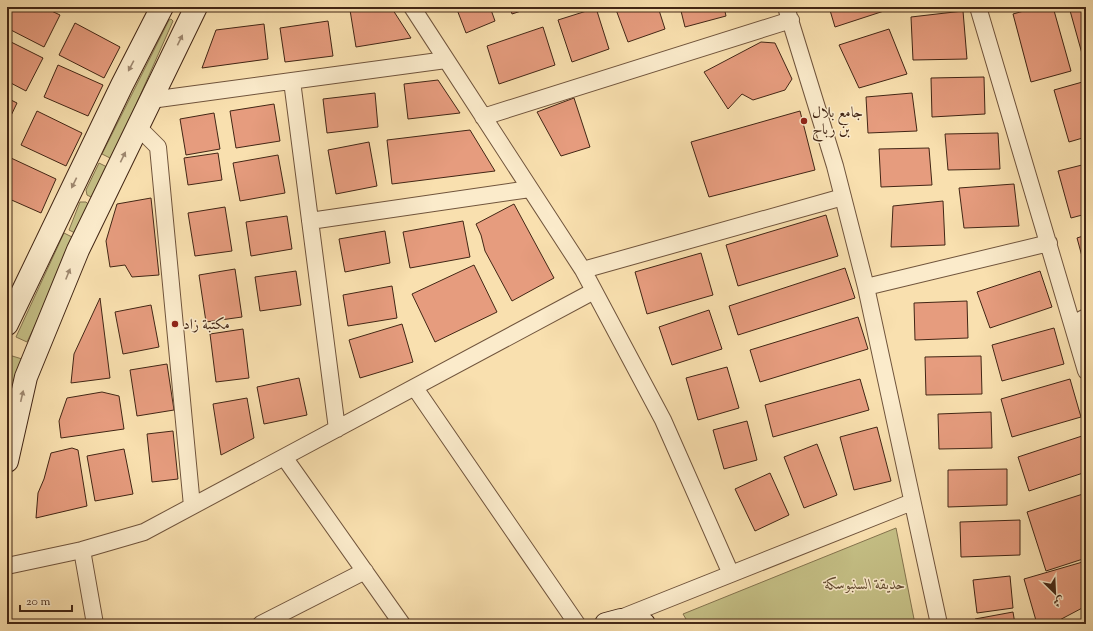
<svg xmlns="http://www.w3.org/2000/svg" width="1093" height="631" viewBox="0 0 1093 631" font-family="'Sorts Mill Goudy',Amiri,serif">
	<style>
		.green { fill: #c5c086; stroke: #84734e }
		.building { fill: #e69c7e; stroke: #422615 }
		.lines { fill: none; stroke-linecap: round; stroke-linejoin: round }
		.street-casing { stroke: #70543c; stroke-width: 18 }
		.secondary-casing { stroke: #422615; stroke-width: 24 }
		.street { stroke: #fbebcb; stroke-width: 16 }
		.secondary { stroke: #fbebcb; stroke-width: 22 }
		.oneway { fill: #9e8870 }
		.poi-dot { fill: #8f2418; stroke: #fbebcb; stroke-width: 1.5 }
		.labels { text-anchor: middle; stroke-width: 3; stroke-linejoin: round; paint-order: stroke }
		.poi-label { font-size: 15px; fill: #422615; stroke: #fbebcb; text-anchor: start }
		.park-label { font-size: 15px; font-style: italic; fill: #634c31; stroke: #fbebcb }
	</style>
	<rect width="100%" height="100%" fill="#f9e0af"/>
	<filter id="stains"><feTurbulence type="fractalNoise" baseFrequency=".005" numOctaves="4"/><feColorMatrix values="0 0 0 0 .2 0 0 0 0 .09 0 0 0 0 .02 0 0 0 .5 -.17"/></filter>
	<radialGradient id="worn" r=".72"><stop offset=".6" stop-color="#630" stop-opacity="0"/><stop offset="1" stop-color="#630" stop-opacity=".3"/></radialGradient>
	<path class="green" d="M171,19L173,21L112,159L102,154L169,20Z
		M99,163L107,167L93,198L87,195L86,190Z
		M80,202H86L89,205L77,234L69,230Z
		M64,233L76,239L27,342L16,337Z
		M9,355L22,359L7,411V372Z
		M896,528L915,624H689L683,614Z"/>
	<path class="building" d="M9,7H43L60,15L44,47L7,28Z
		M370,7H391L411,38L356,47L350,10Z
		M456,7H490L495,21L466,33Z
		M510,7H533L512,14Z
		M615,7H658L665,29L628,42Z
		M680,7H724L726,16L685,27Z
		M729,7H746L730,11Z
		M829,7H886L887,10L835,27Z
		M1038,7H1053L1071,71L1031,82L1013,14Z
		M1069,7H1086V68Z
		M596,8L609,49L572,62L558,20Z
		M963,11L967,59L913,60L911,17Z
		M328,21L333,56L285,62L280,28Z
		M75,23L120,47L104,78L59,55Z
		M264,24L268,59L202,68L216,30Z
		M543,27L555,65L499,84L487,46Z
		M889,29L907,74L859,88L839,45Z
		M7,40L43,58L26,91L7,81Z
		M761,42L775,43L792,79L785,90L753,100L742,94L728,109L704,72Z
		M58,65L103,85L88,116L44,97Z
		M984,77L985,114L932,117L931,78Z
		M438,80L460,113L408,119L404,84Z
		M1086,81V137L1069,142L1054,90Z
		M375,93L378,127L327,133L323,99Z
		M912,93L917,131L868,133L866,97Z
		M7,98L17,103L7,124Z
		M574,98L590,147L561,156L537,112Z
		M274,104L280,141L236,148L230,111Z
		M37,111L82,133L66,166L21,145Z
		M800,111L815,170L709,197L691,142Z
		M214,113L220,149L186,155L180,119Z
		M470,130L495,171L392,184L387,140Z
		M998,133L1000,169L948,170L945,134Z
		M369,142L377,186L336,194L328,150Z
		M929,148L932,185L881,187L879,149Z
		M218,153L222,180L188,185L184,158Z
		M278,155L285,193L240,201L233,163Z
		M11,158L56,179L41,213L7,198V168Z
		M1086,164V214L1071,218L1058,171Z
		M1014,184L1019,226L964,228L959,188Z
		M151,198L159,275L132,277L125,265L110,267L106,241L117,204Z
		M943,201L945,245L891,247L893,206Z
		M514,204L554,278L512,301L485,251L481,235L476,224Z
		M225,207L232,251L195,256L188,213Z
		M826,215L838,256L738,286L726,245Z
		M287,216L292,249L251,256L246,222Z
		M463,221L470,257L410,268L403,232Z
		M385,231L390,263L345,272L339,239Z
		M1086,235V271L1077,238Z
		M701,253L713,295L647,314L635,272Z
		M474,265L497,312L435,342L412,294Z
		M845,268L855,298L738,335L729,306Z
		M235,269L242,317L206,322L199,275Z
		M296,271L301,305L260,311L255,277Z
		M1040,271L1052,307L990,328L977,292Z
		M392,286L397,318L348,326L343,295Z
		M100,298L110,378L71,383L74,354Z
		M967,301L968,338L915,340L914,303Z
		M151,305L159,347L123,354L115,312Z
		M709,310L722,349L672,365L659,327Z
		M858,317L868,349L760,382L750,350Z
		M402,324L413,362L360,378L349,340Z
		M1054,328L1064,364L1002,381L992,345Z
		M243,329L249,378L216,382L210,334Z
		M981,356L982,394L926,395L925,357Z
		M167,364L174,410L137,416L130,370Z
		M727,367L739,408L698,420L686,378Z
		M299,378L307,415L264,424L257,387Z
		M860,379L869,410L773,437L765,405Z
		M1070,379L1081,417L1012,437L1001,399Z
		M102,392L119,396L124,429L61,438L59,421L67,398Z
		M247,398L254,438L221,455L213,404Z
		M991,412L992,448L939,449L938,414Z
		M747,421L757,460L724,469L713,430Z
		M877,427L891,481L854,490L840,437Z
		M173,431L178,479L152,482L147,434Z
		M1082,436L1086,450V472L1029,491L1018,457Z
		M817,444L837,495L804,508L784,457Z
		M72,448L78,450L87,506L36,518L38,493L44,479L51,453Z
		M124,449L133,494L95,501L87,456Z
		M1007,469V505L948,507V470Z
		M770,473L789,515L755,531L735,489Z
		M1086,493V558L1046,571L1027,512Z
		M1020,520V555L961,557L960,522Z
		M1086,561V606L1052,624H1037L1024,579Z
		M1010,576L1013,608L977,613L973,580Z
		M1013,612L1015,624H975V619Z"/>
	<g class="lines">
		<defs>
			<path id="street" d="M412,7L583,270L663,420L731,574
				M786,7L835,166L866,287L939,624
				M978,7L1086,371
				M292,81L337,429
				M151,100L446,60
				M483,117L791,20
				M138,127L158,147L192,506
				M310,221L530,189
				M583,270L843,197
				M866,287L1049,243
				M1073,324L1086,317
				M415,388L577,624
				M284,457L402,624
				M82,550L95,624
				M7,566L82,550L144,532L594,291
				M618,619L912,502
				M261,624L365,571"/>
			<path id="secondary" d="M7,324L122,85L162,7
				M7,461L26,377L78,250L196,7
				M606,624L621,620L644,624"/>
		</defs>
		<use href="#street" class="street-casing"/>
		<use href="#secondary" class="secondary-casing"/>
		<use href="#street" class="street"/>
		<use href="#secondary" class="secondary"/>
	</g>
	<defs><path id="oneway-solid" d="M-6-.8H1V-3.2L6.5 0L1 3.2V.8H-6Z"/></defs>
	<g class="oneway">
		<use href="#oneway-solid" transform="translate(180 40) rotate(-64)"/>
		<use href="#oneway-solid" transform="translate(131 66) rotate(118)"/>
		<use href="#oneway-solid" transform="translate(123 157) rotate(-64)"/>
		<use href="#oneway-solid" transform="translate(74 183) rotate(116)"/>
		<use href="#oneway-solid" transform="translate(68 274) rotate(-68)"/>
		<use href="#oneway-solid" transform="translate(22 396) rotate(-77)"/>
	</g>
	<g class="poi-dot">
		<circle cx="804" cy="121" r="4"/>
		<circle cx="175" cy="324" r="4"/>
	</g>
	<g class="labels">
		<g class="poi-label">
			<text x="812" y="117">جامع بلال<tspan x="812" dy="17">بن رباح</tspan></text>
			<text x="183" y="329">مكتبة زاد</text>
		</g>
		<g class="park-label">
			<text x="865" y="589">حديقة السنبوسكة</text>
		</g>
	</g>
	<rect width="1093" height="631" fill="none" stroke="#f9e0af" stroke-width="24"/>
	<rect x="8" y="8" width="1077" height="615" fill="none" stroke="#422615" stroke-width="2"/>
	<rect x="12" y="12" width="1069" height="607" fill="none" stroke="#422615"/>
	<g transform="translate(1055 593) rotate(156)" stroke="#fbebcb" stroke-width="3" paint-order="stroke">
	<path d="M0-3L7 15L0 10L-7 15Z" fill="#422615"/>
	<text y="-6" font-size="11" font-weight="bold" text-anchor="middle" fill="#422615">ش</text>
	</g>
	<path d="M20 605v6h52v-6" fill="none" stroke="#422615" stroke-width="2"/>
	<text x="26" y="605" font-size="12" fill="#422615" stroke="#fbebcb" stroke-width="3" paint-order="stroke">20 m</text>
	<rect width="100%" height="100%" filter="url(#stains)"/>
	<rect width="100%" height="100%" fill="url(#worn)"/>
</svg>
